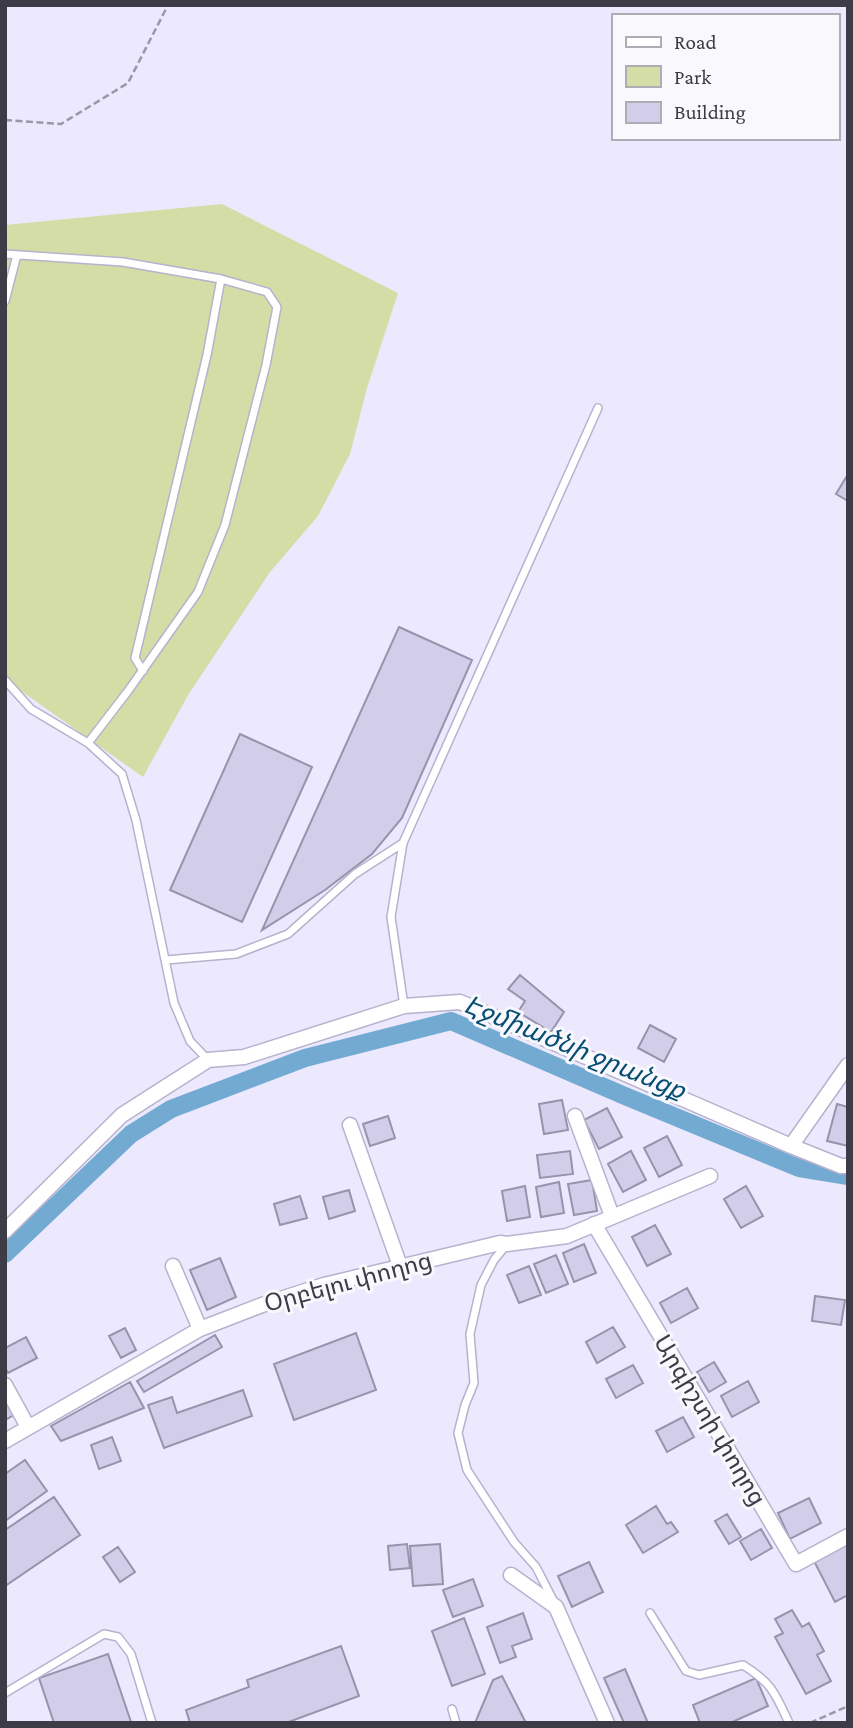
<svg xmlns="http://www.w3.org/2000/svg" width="853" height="1728" viewBox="0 0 853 1728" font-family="'Crimson Pro','Noto Sans Armenian',serif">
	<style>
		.green { fill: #d3dda5 }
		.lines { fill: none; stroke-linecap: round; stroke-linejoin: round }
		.canal { stroke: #73aad1; stroke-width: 18 }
		.building { fill: #d2cde8; stroke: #9793ac; stroke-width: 2 }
		.lane-casing { stroke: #b7b2cd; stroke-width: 10 }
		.street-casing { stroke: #b7b2cd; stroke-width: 17 }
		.path { stroke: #9a97a8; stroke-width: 2.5; stroke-dasharray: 7 3.5; stroke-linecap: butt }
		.lane { stroke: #fff; stroke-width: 7 }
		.street { stroke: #fff; stroke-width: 14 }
		.labels { text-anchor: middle; stroke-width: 6; stroke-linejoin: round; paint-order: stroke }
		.street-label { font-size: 24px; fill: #3d3b46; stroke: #f9f8fd }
		.water-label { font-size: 26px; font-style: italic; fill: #054d72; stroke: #f9f8fd }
	</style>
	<rect width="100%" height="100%" fill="#ece8fe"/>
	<path class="green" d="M222,204L398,293L367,388L350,454L318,516L270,572L188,695L143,777L17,688L5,675V225Z"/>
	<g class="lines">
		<path class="canal" d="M5,1254L131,1134L171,1109L305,1058L451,1021L625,1096L799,1168L848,1176"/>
	</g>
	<path class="building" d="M848,474V501L836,494Z
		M399,627L472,660L402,818L372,854L325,890L262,930Z
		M240,734L312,767L242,922L170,890Z
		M520,975L564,1012L551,1032L518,1012L525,1001L508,989Z
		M650,1025L676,1039L664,1062L638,1048Z
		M562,1100L568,1130L544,1134L539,1104Z
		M837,1104L848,1107V1146L827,1141Z
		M607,1108L622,1137L599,1149L584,1120Z
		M388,1116L395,1138L370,1146L363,1124Z
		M667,1136L682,1165L659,1177L644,1148Z
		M570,1151L573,1174L540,1178L537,1155Z
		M631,1151L646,1180L623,1192L608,1164Z
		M592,1180L597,1211L574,1215L568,1184Z
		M559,1182L564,1213L541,1217L536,1187Z
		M525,1186L530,1217L507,1221L502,1191Z
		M746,1186L763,1216L741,1228L724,1199Z
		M349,1190L355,1211L329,1219L323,1197Z
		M300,1196L307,1218L280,1225L274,1204Z
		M655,1225L671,1254L647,1266L632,1237Z
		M584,1244L596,1273L574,1282L563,1253Z
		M556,1255L568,1284L546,1293L534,1264Z
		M220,1258L236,1297L207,1310L190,1270Z
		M529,1266L541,1295L519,1303L507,1275Z
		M687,1288L698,1308L671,1323L660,1303Z
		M815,1296L845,1300L841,1325L812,1321Z
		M613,1327L625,1347L597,1363L586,1342Z
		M125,1328L136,1350L121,1358L109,1336Z
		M356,1333L376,1390L294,1420L274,1364Z
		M215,1335L222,1347L144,1392L137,1381Z
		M26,1337L37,1358L8,1373L5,1368V1348Z
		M714,1362L726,1382L709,1392L697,1372Z
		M633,1365L643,1383L616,1398L606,1379Z
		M748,1381L759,1402L732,1417L721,1396Z
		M130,1382L144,1408L61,1441L51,1426Z
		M243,1390L252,1416L164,1448L148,1405L172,1397L177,1413Z
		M5,1400L14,1415L5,1420Z
		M683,1417L694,1437L667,1452L656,1431Z
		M112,1437L121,1461L99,1469L91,1445Z
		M25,1460L47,1491L5,1521V1474Z
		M54,1497L80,1535L5,1586V1530Z
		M809,1498L821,1523L790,1539L778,1513Z
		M656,1506L667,1524L671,1522L678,1532L643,1553L626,1525Z
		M727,1514L741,1537L729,1544L715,1521Z
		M761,1529L772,1548L751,1560L740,1541Z
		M407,1544L410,1568L390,1570L388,1546Z
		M440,1544L443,1584L413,1586L410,1546Z
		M848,1544V1595L835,1602L814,1561Z
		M118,1547L135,1572L120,1582L103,1557Z
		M589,1562L603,1592L572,1607L558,1576Z
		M473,1579L483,1606L453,1617L443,1590Z
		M792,1610L802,1627L809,1623L824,1651L817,1655L831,1681L806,1694L775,1637L783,1633L775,1619Z
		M523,1613L532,1639L512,1646L516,1657L500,1663L487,1627Z
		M464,1618L485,1674L452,1686L432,1631Z
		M341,1646L359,1696L286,1723H190L186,1710L249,1687L247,1680Z
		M108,1654L131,1722L54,1723L39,1678Z
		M625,1669L648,1723H624L604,1678Z
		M502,1676L526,1723H475L493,1680Z
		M756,1678L768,1706L730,1723H700L693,1705Z"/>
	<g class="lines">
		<defs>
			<path id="lane" d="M5,254L123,262L221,279L267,292L277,307L266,365L225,525L198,592L128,691L88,743
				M5,301L17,255
				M143,671L135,658L207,355L221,279
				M5,680L31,709L88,743L122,774L136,820L174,1003L190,1041L208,1060
				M166,960L236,954L288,934L355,874L403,843
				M404,1006L391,917L403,843L598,408
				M507,1244L494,1260L481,1285L470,1334L474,1383L465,1405L458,1433L467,1470L514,1542L536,1567L553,1600
				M650,1613L686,1671L699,1675L743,1665C772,1683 775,1693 789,1723
				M5,1693L104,1634L118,1637L131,1654L152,1723
				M452,1709L456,1723"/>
			<path id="street" d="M575,1116L612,1216
				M350,1125L400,1266
				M791,1146L848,1065
				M594,1224L796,1564L848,1536
				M5,1231L122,1115L208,1060L244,1057L404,1006L460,1002L791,1146L841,1166H848
				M173,1266L200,1329
				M5,1385L28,1427
				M5,1441L200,1329L262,1305L324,1285L500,1243L507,1244L567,1236L710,1176
				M511,1575L556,1607L607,1723"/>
		</defs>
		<use href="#lane" class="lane-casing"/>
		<use href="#street" class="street-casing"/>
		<path class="path" d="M5,120L61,124L128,83L168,5
			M810,1723L848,1706"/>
		<use href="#lane" class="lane"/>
		<use href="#street" class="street"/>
	</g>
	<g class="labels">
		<g class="street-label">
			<text transform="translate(348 1282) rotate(-15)" y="8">Օրբելու փողոց</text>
			<text transform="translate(710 1420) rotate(59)" y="8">Արգիշտի փողոց</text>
		</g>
		<g class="water-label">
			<text transform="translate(575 1047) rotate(22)" y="9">Էջմիածնի ջրանցք</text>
		</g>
	</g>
	<rect width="853" height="1728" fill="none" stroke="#3d3b46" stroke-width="14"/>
	<rect x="612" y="14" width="228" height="126" fill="#f9f8fd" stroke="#aeacb4" stroke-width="2"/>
	<rect x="626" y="37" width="35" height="10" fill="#ffffff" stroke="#aeacb4" stroke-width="2"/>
	<text x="674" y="49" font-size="21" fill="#3d3b46">Road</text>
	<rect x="626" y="66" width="35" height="21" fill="#d3dda5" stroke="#aeacb4" stroke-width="2"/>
	<text x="674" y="84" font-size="21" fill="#3d3b46">Park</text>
	<rect x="626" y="102" width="35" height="21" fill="#d2cde8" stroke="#aeacb4" stroke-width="2"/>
	<text x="674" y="119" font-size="21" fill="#3d3b46">Building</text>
</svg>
